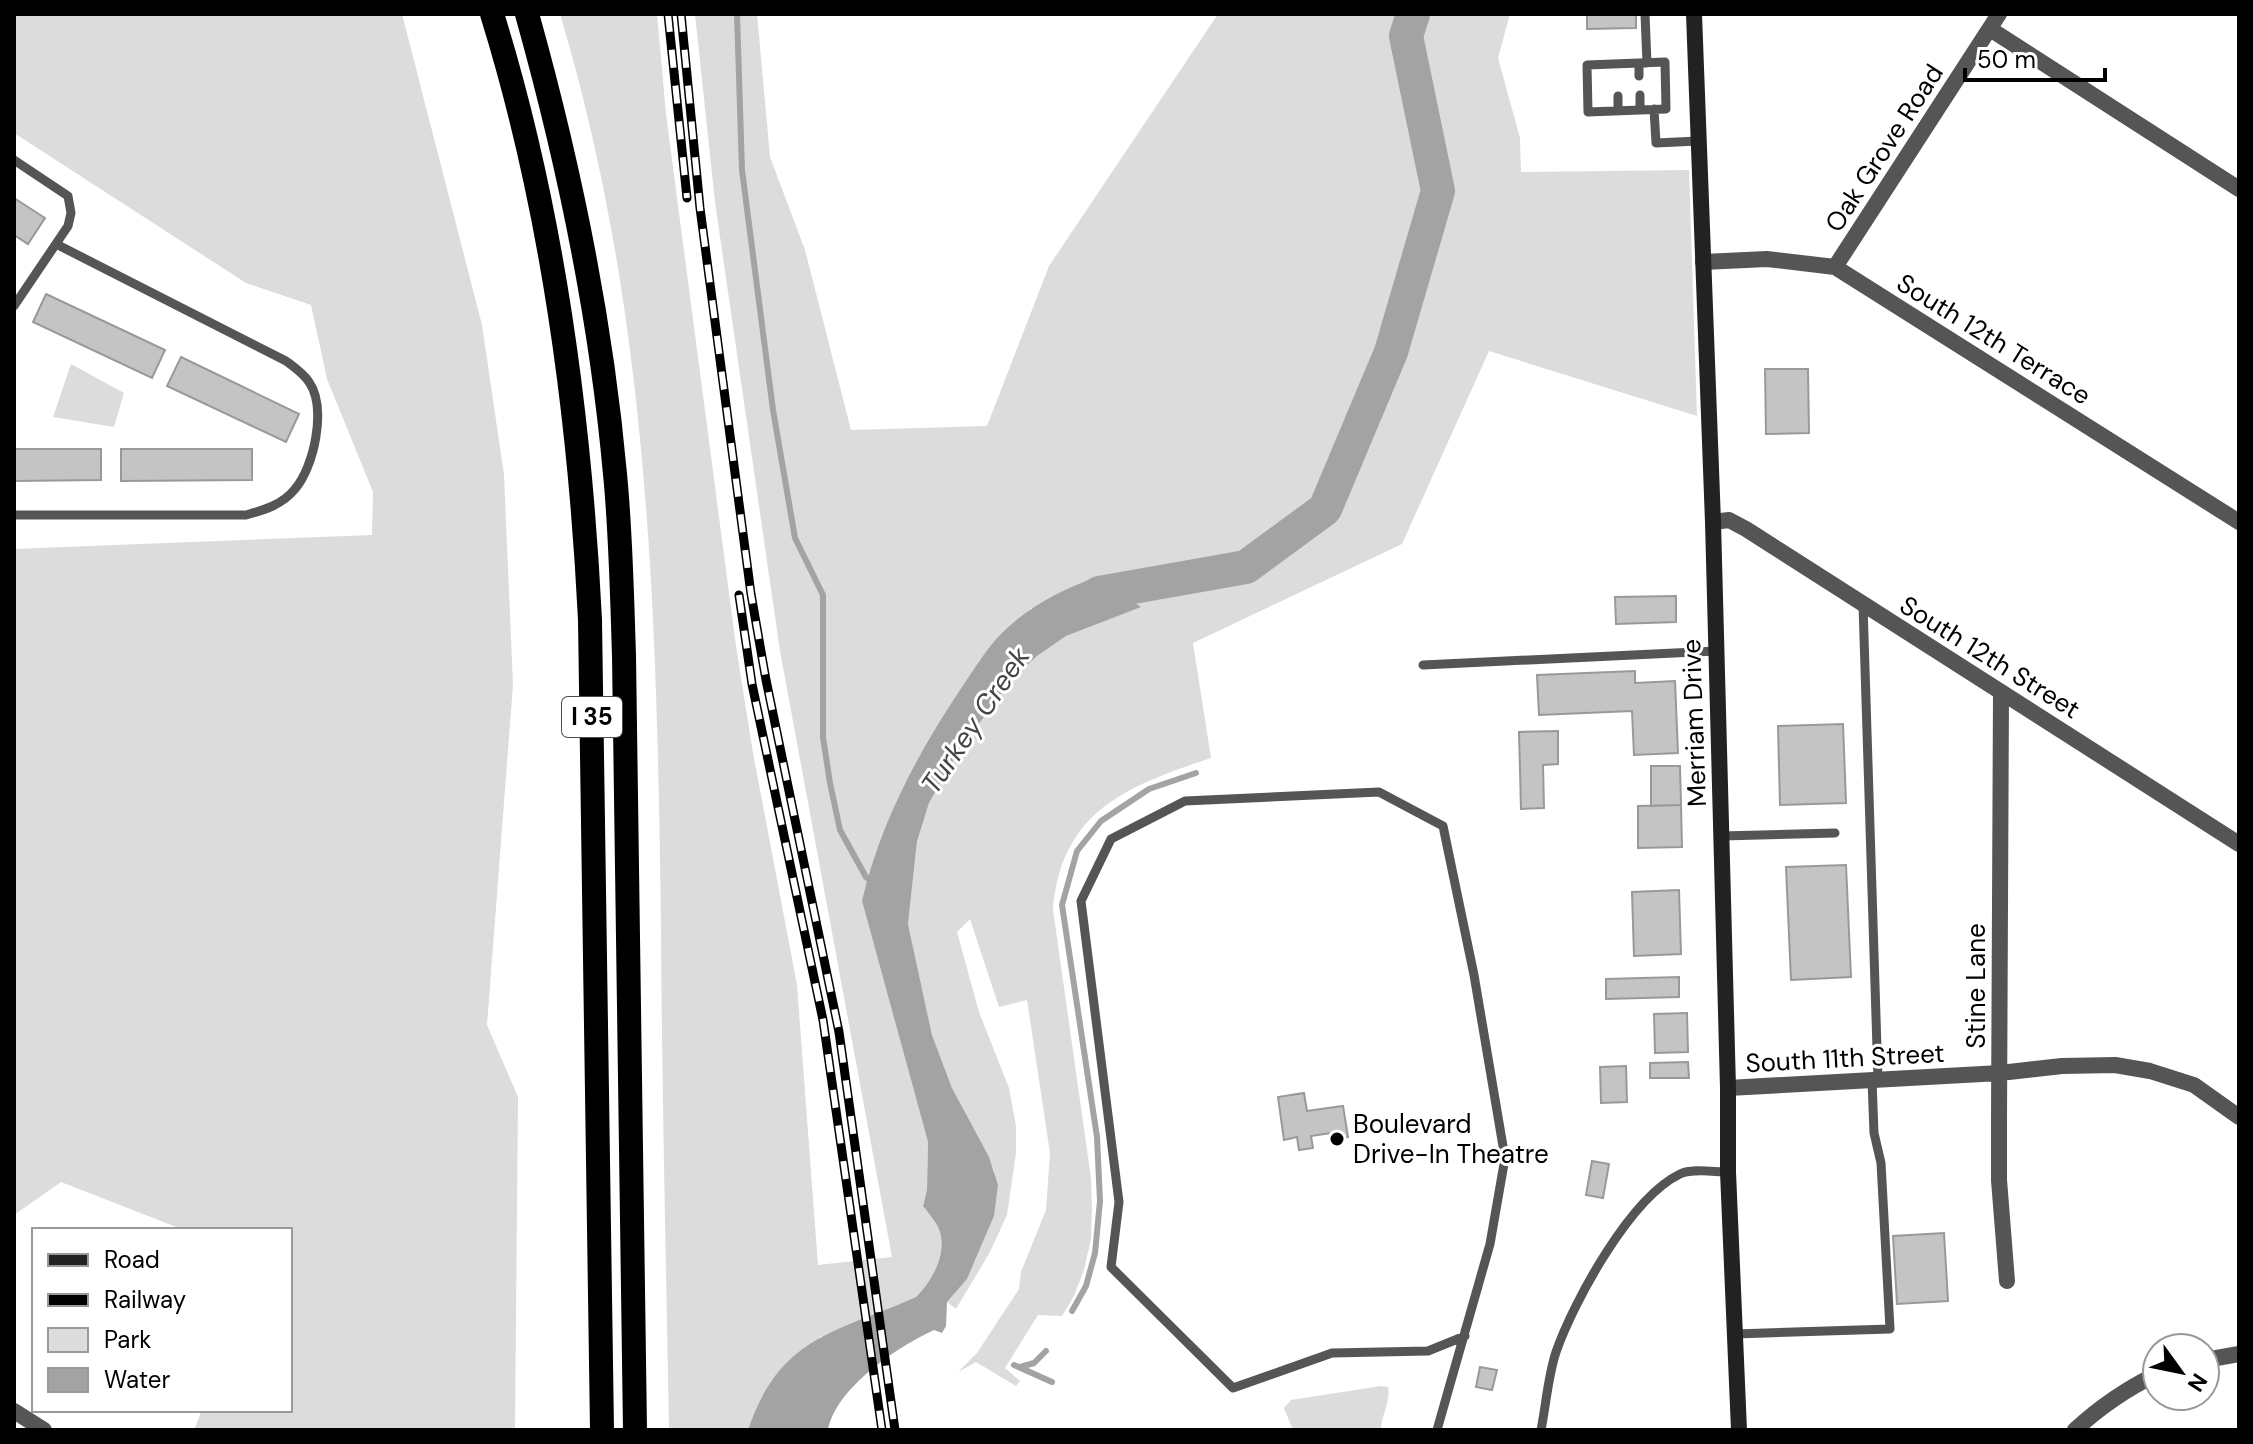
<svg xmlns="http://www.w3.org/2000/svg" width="2253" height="1444" viewBox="0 0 2253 1444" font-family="'DM Sans',sans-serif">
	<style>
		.green { fill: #dcdcdc }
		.water { fill: #a3a3a3 }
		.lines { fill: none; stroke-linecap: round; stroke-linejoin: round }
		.stream { stroke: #a3a3a3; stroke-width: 6 }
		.river { stroke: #a3a3a3; stroke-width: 34 }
		.building { fill: #c4c4c4; stroke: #999; stroke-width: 2 }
		.lane { stroke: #555; stroke-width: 9 }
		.street { stroke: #555; stroke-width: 16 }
		.secondary { stroke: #222; stroke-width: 16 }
		.highway { stroke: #000; stroke-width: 24 }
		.rail-casing { stroke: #000; stroke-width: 9 }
		.rail { stroke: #fff; stroke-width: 6; stroke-dasharray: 18; stroke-linecap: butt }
		.poi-dot { fill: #000; stroke: #fff; stroke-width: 3 }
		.labels { text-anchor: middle; stroke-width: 6; stroke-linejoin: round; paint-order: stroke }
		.shield { fill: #fff; stroke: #4c4c4c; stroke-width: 2 }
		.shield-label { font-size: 24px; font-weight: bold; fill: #000 }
		.street-label { font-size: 26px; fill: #000; stroke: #fff }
		.poi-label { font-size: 26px; fill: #000; stroke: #fff; text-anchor: start }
		.water-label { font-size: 28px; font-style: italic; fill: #444; stroke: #fff }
	</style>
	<rect width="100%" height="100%" fill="#fff"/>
	<path class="green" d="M14,14H402L482,325L504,475L513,685L487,1025L518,1097L515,1430H194L202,1410H290V1230H184L61,1182L14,1215V549L372,535L373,492L327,379L311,305L246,283L14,133Z
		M560,14H657L666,114L736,646L753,753L797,985L818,1265L892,1257L780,651L715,202L695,14H757L770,157L805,250L851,430L987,426L1049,266L1218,14H1510L1498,58L1520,138L1521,172L1689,170L1697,416L1489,351L1402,544L1193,643L1211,758C1127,786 1061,811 1053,910L1091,1178L1092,1208L1091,1239L1084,1270L1074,1296L1062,1316L1038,1315L1005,1368L1020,1381L1016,1386L976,1362L958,1372L977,1353L1019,1289L1021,1272L1046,1210L1050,1153L1027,1000L999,1007L970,919L957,932L979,1012L1009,1088L1016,1126V1153L1007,1215L990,1252L956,1309L947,1302L967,1279L994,1216V1170L952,1088L932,1035L908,924L917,843L929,803L958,752L1012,679L1037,656L1066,636L1140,607L1031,608L862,901L928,1142L927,1190L923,1205C928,1212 934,1220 938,1227C949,1251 933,1280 916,1297L820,1337L752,1420L748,1430H669C666,1263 662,1096 661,929C657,619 650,314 560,14Z
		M71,364L124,393L114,427L53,417Z
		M1381,1386L1388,1387C1391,1402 1381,1415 1381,1430H1293L1284,1408L1291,1400Z"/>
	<path class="water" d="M1097,577L1141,607L1066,636L1037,656L1012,679L958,752L929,803L917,842L908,924L932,1035L952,1088L989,1157L998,1185L994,1216L967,1279L947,1302L946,1326L942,1333L934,1330C897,1347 836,1388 828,1430H748C780,1336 835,1333 916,1297C933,1280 949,1251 938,1227C934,1220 928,1212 923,1206L927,1190L928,1142L862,901C881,820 920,749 966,681C977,665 989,645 1003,632C1029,606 1063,589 1097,577Z"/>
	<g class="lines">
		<path class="stream" d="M737,14L742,170L773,410L795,538L823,595V737L830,783L840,830L866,877L871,881
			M1072,1311L1086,1286L1095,1253L1100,1201L1097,1137L1062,905L1077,851L1101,821L1149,789L1196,773
			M1014,1365L1052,1382
			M1020,1367L1034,1363L1046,1351"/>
		<path class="river" d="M1074,609L1099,593L1246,567L1325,509L1391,352L1438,191L1406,36L1413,14"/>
	</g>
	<path class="building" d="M1587,14H1636V28L1587,29Z
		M14,198L45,218L28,244L14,235Z
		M46,294L165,350L152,378L33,322Z
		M181,357L299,414L286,442L167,386Z
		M1765,369H1808L1809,433L1766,434Z
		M14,449H101V480L14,481Z
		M121,449H252V480L121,481Z
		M1676,596V622L1616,624L1615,597Z
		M1635,671V683L1675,681L1678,753L1634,755L1632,711L1539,715L1537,675Z
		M1843,724L1846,803L1780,805L1778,726Z
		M1558,731V764L1543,765L1544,808L1521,809L1519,732Z
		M1651,766H1680L1681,805L1651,806Z
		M1681,805L1682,847L1638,848V806Z
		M1846,865L1851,977L1791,980L1786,867Z
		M1679,890L1681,954L1634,956L1632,892Z
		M1679,977V997L1606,999V979Z
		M1687,1013L1688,1052L1655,1053L1654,1014Z
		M1688,1062L1689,1078H1650V1063Z
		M1626,1066L1627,1102L1601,1103L1600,1067Z
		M1304,1093L1307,1111L1343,1106L1348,1137L1338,1139V1132L1311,1136L1313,1148L1299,1150L1297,1137L1284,1140L1278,1097Z
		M1592,1161L1609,1164L1603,1198L1586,1195Z
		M1944,1233L1948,1301L1897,1304L1893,1236Z
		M1480,1367L1497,1370L1492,1390L1476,1387Z"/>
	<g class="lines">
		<path class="lane" d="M1645,14L1647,63
			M1665,62L1666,109L1588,112L1587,65Z
			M1639,63V76
			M1640,95V110
			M1618,96V110
			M1654,109L1656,143L1698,141
			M14,160L68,196L71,213L68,226L14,306
			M14,515H246C264,510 282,505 295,489C314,467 327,408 309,382C304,374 294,367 286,361L56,244
			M1863,605L1878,1080
			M1423,665L1716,651
			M1721,836L1835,833
			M1735,1334L1890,1329L1881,1163L1874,1133L1872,1080
			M1437,1430L1490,1244L1505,1158L1474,975L1443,826L1379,792L1185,801L1111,839L1081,901L1119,1202L1111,1267L1233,1388L1332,1353L1428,1351L1465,1336
			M1541,1430C1546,1405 1548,1376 1556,1352C1574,1301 1630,1198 1680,1174C1692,1168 1714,1172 1728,1172"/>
		<path class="street" d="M1990,29L2239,189
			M1703,262L1767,259L1835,267L2239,522
			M1835,267L1999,14
			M1713,522L1729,520L1746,529L2239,844
			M2001,692L1999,1119V1180L2007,1281
			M1728,1088L2000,1073L2062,1066L2115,1065L2150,1071L2194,1085L2239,1117
			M2205,1360L2239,1354
			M14,1411L44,1430
			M2075,1430C2101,1406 2126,1389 2157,1374"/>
		<path class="secondary" d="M1694,14L1713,522L1728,1088V1172L1739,1430"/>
		<path class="highway" d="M492,14C553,210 580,416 590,620L602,1430
			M527,14C569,164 601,318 615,474C621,535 622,596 624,656L635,1430"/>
		<defs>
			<path id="rail" d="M668,14L687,198
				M681,14L700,208L751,594L766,680L839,1032L895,1430
				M739,595L752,684L823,1020L882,1430"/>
		</defs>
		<use href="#rail" class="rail-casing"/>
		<use href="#rail" class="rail"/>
	</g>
	<circle class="poi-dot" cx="1337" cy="1139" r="8"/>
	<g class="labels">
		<rect class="shield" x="562" y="697" width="60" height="40" rx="6"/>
		<g class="shield-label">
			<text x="592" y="725">I 35</text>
		</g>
		<g class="street-label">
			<text transform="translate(1884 148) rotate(-57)" y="9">Oak Grove Road</text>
			<text transform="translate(1994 339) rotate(32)" y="9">South 12th Terrace</text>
			<text transform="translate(1990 657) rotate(32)" y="9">South 12th Street</text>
			<text transform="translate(1694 723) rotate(-92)" y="9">Merriam Drive</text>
			<text transform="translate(1976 986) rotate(-90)" y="9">Stine Lane</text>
			<text transform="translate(1845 1058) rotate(-3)" y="9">South 11th Street</text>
		</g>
		<g class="poi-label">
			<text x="1353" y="1133">Boulevard<tspan x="1353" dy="30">Drive-In Theatre</tspan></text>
		</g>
		<g class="water-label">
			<text transform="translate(975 720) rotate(-56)" y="10">Turkey Creek</text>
		</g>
	</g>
	<rect width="2253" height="1444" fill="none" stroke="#000000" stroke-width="32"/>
	<rect x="32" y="1228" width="260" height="184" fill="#ffffff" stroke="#999999" stroke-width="2"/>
	<rect x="48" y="1254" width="40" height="12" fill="#222222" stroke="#999999" stroke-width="2"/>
	<text x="104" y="1268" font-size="24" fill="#000000">Road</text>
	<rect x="48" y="1294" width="40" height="12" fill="#000000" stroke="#999999" stroke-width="2"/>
	<text x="104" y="1308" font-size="24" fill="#000000">Railway</text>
	<rect x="48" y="1328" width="40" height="24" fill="#dcdcdc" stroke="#999999" stroke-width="2"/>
	<text x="104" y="1348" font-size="24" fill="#000000">Park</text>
	<rect x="48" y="1368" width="40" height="24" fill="#a3a3a3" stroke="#999999" stroke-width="2"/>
	<text x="104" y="1388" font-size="24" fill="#000000">Water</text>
	<g transform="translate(2181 1372) rotate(123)"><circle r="38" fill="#ffffff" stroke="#999999" stroke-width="2"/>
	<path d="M0-6L14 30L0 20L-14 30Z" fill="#000000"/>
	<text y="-12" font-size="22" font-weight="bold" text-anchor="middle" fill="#000000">N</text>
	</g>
	<path d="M1965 68v12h140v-12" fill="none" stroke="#000000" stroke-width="4"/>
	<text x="1977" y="68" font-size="24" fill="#000000" stroke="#ffffff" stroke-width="6" paint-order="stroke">50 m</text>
</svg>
